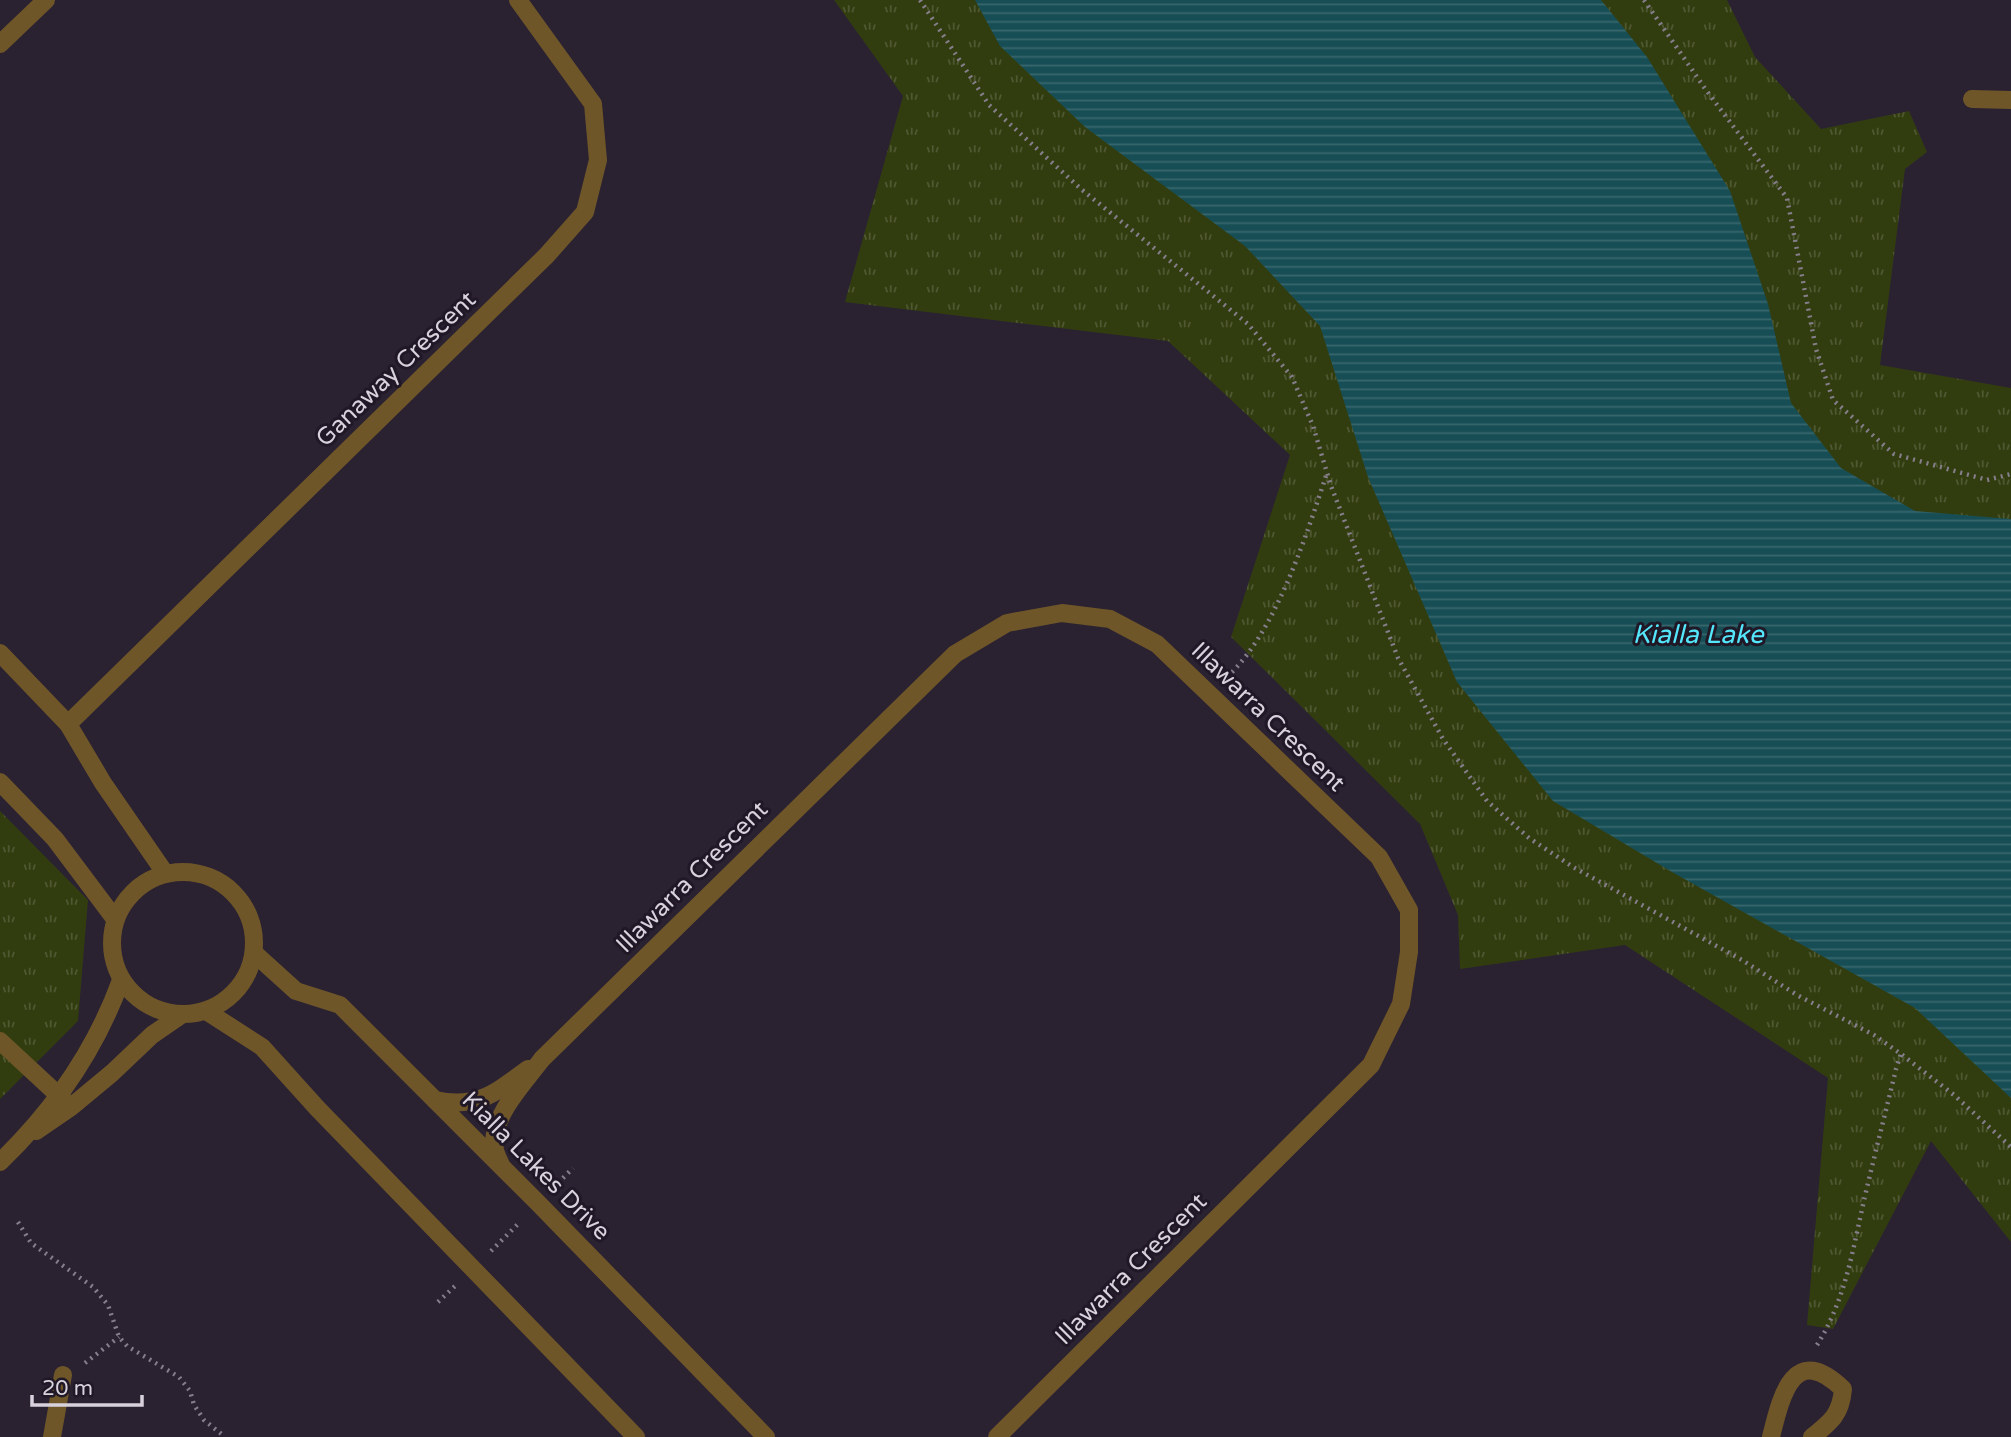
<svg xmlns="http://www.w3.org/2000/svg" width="2011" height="1437" viewBox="0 0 2011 1437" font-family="'Varela Round',sans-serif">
<defs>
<pattern id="park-tufts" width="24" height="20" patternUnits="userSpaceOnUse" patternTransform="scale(1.75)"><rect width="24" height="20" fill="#323d0f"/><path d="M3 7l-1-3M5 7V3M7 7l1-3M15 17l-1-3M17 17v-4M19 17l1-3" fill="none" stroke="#4f5832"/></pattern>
<pattern id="water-rules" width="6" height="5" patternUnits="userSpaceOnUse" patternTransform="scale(1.75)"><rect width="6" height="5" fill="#174e55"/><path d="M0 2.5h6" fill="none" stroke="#38676d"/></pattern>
</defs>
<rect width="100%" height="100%" fill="#2a2131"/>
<g fill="url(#park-tufts)">
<polygon points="834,0 1727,0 1755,57 1821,129 1909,111 1927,152 1905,169 1880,365 2011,388 2011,1242 1931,1141 1833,1329 1807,1325 1828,1078 1625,945 1460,969 1458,915 1420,824 1231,637 1290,455 1168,341 845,302 903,96"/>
<polygon points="0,811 88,900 78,1021 0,1099"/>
</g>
<polygon fill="url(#water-rules)" points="975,0 1601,0 1647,57 1730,191 1768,304 1791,403 1841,468 1915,511 2011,519 2011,1098 1915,1008 1672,872 1553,801 1457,682 1368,477 1320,326 1245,246 1085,127 1000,46"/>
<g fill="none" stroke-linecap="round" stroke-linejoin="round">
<g stroke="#857e8b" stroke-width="4.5" stroke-dasharray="2 5" stroke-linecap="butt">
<polyline points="920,0 989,105 1081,189 1248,324 1292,377 1313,426 1331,486 1398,658 1443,739 1487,801 1529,838 1573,867 1742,960 1797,995 1874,1035 1901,1054 1954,1095 2011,1147"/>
<polyline points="1644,0 1706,90 1787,198 1816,349 1833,400 1894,454 1987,480 2011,474"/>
<path d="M1227,677C1276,632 1306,536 1327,473"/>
<polyline points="558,1183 573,1168"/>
<polyline points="18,1222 31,1243 93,1287 108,1305 119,1337 127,1346 179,1377 190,1391 194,1405 204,1420 225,1437"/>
<polyline points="491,1251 520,1222"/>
<polyline points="438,1302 455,1286"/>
<path d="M1817,1345C1846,1299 1853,1248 1865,1196C1875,1153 1886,1111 1896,1069L1901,1054"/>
<polyline points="85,1363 119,1337"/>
</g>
<g stroke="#6e5629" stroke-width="18">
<polyline points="0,1041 69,1105"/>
<polyline points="52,1437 63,1375"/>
</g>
<g stroke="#6e5629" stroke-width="18">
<polyline points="0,44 46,0"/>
<polyline points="1972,99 2011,100"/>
<polyline points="68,724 547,255 585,212 598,160 593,104 518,0"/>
<path d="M435,1100C478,1109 495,1093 528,1069"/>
<path d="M501,1165C499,1160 496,1155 495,1150C488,1119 525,1082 542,1059L955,654L1007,623L1062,613L1110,619L1157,644L1379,857L1409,910V952L1401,1004L1371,1065L997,1437"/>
<path d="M1771,1437C1781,1397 1793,1341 1843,1389C1841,1414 1831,1422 1812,1437"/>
</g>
<g stroke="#6e5629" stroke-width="18">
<polyline points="0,653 68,724 103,783 165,873"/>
<polyline points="0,782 55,839 115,919"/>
<circle cx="183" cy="943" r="71"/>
<polyline points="254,953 296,991 340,1005 538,1203 766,1437"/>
<polyline points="206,1011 262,1047 317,1108 636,1437"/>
<polyline points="36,1131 71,1107 112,1073 152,1035 181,1015"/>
<path d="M0,1162C53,1111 96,1049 121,980"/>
</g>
</g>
<g text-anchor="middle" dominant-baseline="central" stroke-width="6" stroke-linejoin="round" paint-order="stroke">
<g font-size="24" fill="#d8d2dd" stroke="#201827">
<text transform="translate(396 369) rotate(-44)">Ganaway Crescent</text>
<text transform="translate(1268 717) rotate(44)">Illawarra Crescent</text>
<text transform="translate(692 877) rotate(-45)">Illawarra Crescent</text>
<text transform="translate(536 1166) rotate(45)">Kialla Lakes Drive</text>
<text transform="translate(1131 1269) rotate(-45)">Illawarra Crescent</text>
</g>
<g font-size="26" font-style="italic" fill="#54e6fa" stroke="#201827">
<text x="1698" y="634">Kialla Lake</text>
</g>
</g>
<path d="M32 1395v10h110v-10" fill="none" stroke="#d8d2dd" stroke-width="3.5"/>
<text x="42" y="1395" font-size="21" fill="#d8d2dd" stroke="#201827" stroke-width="5" paint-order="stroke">20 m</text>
</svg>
